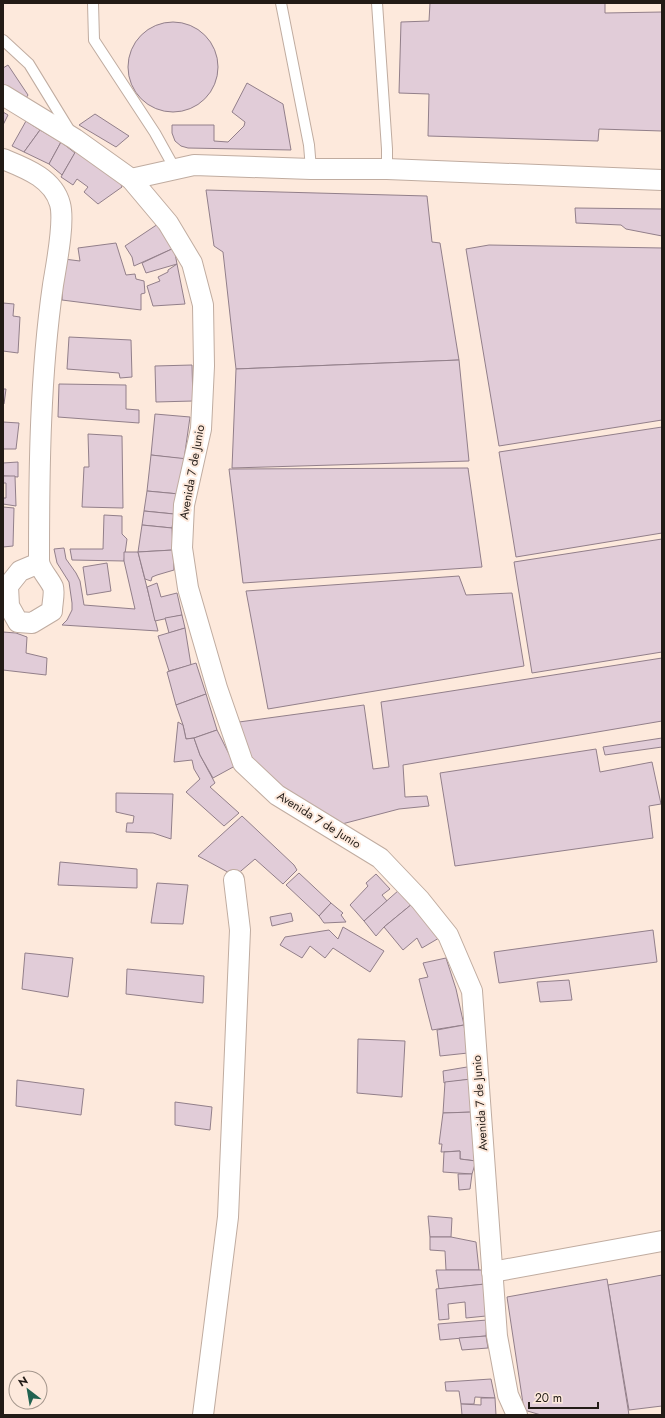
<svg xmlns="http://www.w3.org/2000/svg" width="665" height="1418" viewBox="0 0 665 1418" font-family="Jost,sans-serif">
<rect width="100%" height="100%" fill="#fde9dc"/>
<g fill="#e1ccd8" stroke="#927f8a">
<polygon points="430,3 605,3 605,13 662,12 662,131 599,129 598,141 428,136 429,94 399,93 401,22 429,21"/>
<circle cx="173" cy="67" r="45"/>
<polygon points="8,65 28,95 24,101 3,88 3,68"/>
<polygon points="247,83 283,104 291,150 188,148 181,146 175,141 172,133 172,125 214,125 214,141 228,142 244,126 245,122 232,112"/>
<polygon points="3,112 8,115 3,125"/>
<polygon points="95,114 129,136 116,147 79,125"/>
<polygon points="26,121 40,130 24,152 12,146"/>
<polygon points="40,130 61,142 49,164 24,152"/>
<polygon points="61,142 75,153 62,175 49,164"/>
<polygon points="77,149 116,173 122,187 98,204 84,192 88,187 77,179 73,185 61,177"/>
<polygon points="206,190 427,196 432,242 440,243 459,360 236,369 223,252 214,246"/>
<polygon points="575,208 662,209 662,236 626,229 621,225 576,223"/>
<polygon points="158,224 174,248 134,266 132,257 125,246"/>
<polygon points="116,243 126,275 135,274 136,279 144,281 145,293 141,294 141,310 62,300 64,259 80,261 78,248"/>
<polygon points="489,245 662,248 662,420 499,446 466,249"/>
<polygon points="174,248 177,264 146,273 142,263"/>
<polygon points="177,264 185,304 153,306 147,286 160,281 158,277 168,272 168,270"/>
<polygon points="3,303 14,304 13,316 20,317 18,353 3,351"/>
<polygon points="69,337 131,340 132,377 120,378 119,373 67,369"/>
<polygon points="459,360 469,461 232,468 236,369"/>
<polygon points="192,365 193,401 156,402 155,366"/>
<polygon points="59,384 126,385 126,409 139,410 139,423 58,417"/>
<polygon points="3,389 6,389 4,404 3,404"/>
<polygon points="155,414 190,417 184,459 151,455"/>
<polygon points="3,422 19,423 16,449 3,449"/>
<polygon points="662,427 662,533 516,557 499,452"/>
<polygon points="88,434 122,436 123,508 82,507 84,467 89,467"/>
<polygon points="151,455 188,459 179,494 147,491"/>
<polygon points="18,462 18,477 3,476 3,463"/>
<polygon points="468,468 482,567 243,583 229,469"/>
<polygon points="3,476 15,476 16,506 3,504 3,498 6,498 6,483 3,483"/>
<polygon points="147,491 179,494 174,514 144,511"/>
<polygon points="3,507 14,508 13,546 3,547"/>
<polygon points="144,511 174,514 172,528 142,525"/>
<polygon points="104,515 122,516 122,534 127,539 124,561 72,560 70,549 103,549"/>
<polygon points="142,525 172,528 173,550 138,552"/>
<polygon points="662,539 662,652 532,673 514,562"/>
<polygon points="64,548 66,559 76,573 80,581 84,605 135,609 124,561 124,552 138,552 158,631 62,625 67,620 72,610 72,603 69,582 57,563 54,549"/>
<polygon points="173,550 174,570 157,575 152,577 151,581 145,579 138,552"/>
<polygon points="107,563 111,591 87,595 83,567"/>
<polygon points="459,576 466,595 512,593 524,666 268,709 246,591"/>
<polygon points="157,583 161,597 177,593 182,615 155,621 147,587"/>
<polygon points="182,615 185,628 169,633 165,618"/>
<polygon points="185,628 191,665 169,671 158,636"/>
<polygon points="3,632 16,633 27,637 26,653 47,658 46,675 3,670"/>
<polygon points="662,658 662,721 403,765 405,797 427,796 429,806 399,809 342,824 278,786 259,769 244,745 239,722 364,705 373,769 389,767 381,702"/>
<polygon points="196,663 206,694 176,705 167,672"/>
<polygon points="206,694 217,730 194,738 186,739 183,725 176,705"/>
<polygon points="178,722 183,725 186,739 194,738 200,755 215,783 210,787 239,813 224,826 186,792 200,779 194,769 192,760 174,762"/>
<polygon points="217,730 235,766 213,778 200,755 194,738"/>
<polygon points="662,738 662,747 605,755 603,747"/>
<polygon points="596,749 600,772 652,762 661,804 649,806 653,838 455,866 440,773"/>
<polygon points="116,793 173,794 171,839 153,833 126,832 127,823 133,823 134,816 116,812"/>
<polygon points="242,816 294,865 297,870 283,884 255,859 235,876 198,856"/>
<polygon points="60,862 137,869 137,888 58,885"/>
<polygon points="299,873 331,903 319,916 286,885"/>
<polygon points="376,874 390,889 382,895 387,901 364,921 350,905 368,886 366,883"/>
<polygon points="157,883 188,885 183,924 151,923"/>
<polygon points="399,890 412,904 384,927 376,936 364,921"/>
<polygon points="331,903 343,913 341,915 346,922 324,923 319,916"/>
<polygon points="412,904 439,938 422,948 417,938 403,950 384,927"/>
<polygon points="291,913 293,921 272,926 270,917"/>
<polygon points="343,927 384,951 370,972 333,948 325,958 310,946 302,958 280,945 285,937 329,930 338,939"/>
<polygon points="653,930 657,962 499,983 494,952"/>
<polygon points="25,953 73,958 68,997 22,989"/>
<polygon points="446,958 456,989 464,1025 432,1030 419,979 428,977 423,963"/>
<polygon points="127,969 204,976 203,1003 126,994"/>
<polygon points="569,980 572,1000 540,1002 537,982"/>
<polygon points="464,1025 468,1053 440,1056 437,1030"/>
<polygon points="358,1039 405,1041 402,1097 357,1093"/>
<polygon points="473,1066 471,1079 444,1083 443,1071"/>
<polygon points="471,1079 473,1112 443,1113 445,1082"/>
<polygon points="17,1080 84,1089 81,1115 16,1106"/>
<polygon points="175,1102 212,1107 210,1130 175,1125"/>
<polygon points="473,1112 476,1161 460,1159 460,1151 441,1152 442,1144 439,1144 443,1113"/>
<polygon points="460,1151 460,1159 476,1161 472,1174 443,1172 444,1152"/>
<polygon points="458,1174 472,1174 470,1189 459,1190"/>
<polygon points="428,1216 452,1218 451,1237 430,1237"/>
<polygon points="430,1237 451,1237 476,1242 479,1270 446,1270 445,1251 430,1250"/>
<polygon points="436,1270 482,1270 485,1284 439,1289"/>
<polygon points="662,1275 662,1406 629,1410 608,1285"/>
<polygon points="607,1279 629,1415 541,1415 524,1410 507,1297"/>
<polygon points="485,1284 486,1316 466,1318 465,1302 448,1304 449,1319 439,1320 436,1289"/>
<polygon points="487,1320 486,1336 440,1340 438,1324"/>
<polygon points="486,1336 488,1348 462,1350 459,1338"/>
<polygon points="491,1379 495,1398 475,1397 474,1404 461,1404 459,1391 446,1391 445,1382"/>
<polygon points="481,1398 495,1398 496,1415 462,1415 461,1404 481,1405"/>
</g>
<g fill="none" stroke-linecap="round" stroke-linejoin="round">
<defs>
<g id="service">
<polyline points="93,3 94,40 155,133 175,169"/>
<polyline points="281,3 309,145 311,169"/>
<polyline points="377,3 387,149 387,169"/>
<polyline points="3,40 29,64 70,131"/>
</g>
<g id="minor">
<polyline points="3,95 75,139 131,179 168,223 192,263 203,305 204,366 201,429 184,505 182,548 188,588 217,688 243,763 277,795 380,858 420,900 448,935 472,991 497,1336 508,1395 517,1415"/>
<path d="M3,159C25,168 53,178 60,204C65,222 56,266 53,285C40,375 39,469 39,560C39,569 49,578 53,587C55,593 52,604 52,611L32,623L18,622L9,606L8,586L20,571L39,563"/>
<polyline points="131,179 194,165 311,169 387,169 662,180"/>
<polyline points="492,1272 662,1241"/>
<polyline points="203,1415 228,1217 240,930 234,880"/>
</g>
</defs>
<use href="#service" stroke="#c0aca0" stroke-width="12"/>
<use href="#minor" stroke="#c0aca0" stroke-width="22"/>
<use href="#service" stroke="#fff" stroke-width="10"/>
<use href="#minor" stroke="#fff" stroke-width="20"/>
</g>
<g text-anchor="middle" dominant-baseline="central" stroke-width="4" stroke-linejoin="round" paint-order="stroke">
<g font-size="12" fill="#221b16" stroke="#fde9dc">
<text transform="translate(192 472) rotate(-80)">Avenida 7 de Junio</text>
<text transform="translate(319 820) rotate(32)">Avenida 7 de Junio</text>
<text transform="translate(480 1103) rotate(-94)">Avenida 7 de Junio</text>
</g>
</g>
<rect width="665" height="1418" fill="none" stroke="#221b16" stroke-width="8"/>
<g transform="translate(28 1390) rotate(329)"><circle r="19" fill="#fde9dc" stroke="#a5978d"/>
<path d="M0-3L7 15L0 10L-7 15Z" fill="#226351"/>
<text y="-6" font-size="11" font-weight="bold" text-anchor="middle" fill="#221b16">N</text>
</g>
<path d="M529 1402v6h69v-6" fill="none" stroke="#221b16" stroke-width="2"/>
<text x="535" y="1402" font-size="12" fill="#221b16" stroke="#fde9dc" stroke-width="3" paint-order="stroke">20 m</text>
</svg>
